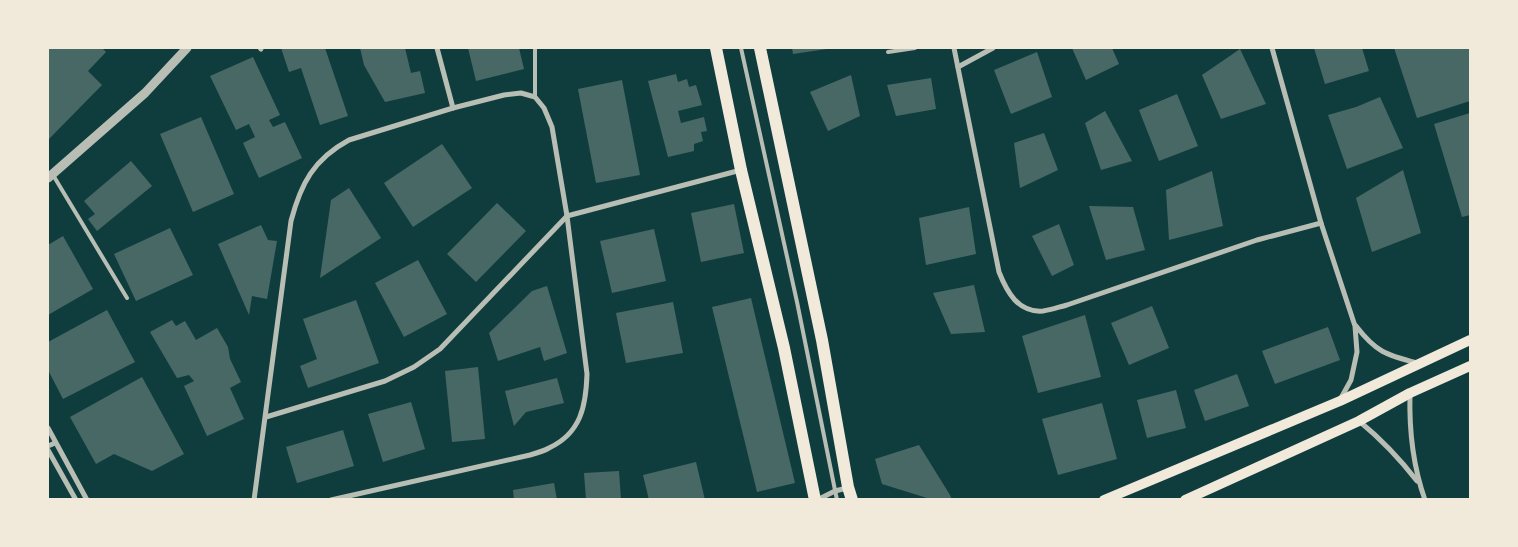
<svg xmlns="http://www.w3.org/2000/svg" width="1518" height="547" viewBox="0 0 1518 547" font-family="Jost,sans-serif">
<rect width="100%" height="100%" fill="#0f3d3e"/>
<g fill="#486865">
<polygon points="48,48 102,48 106,52 88,71 102,85 49,139 48,137"/>
<polygon points="281,48 325,48 348,116 320,125 301,68 289,72"/>
<polygon points="360,48 405,48 411,73 420,71 425,93 385,102 364,65"/>
<polygon points="468,48 519,48 524,69 476,81"/>
<polygon points="792,48 827,48 827,49 793,54"/>
<polygon points="1072,48 1112,48 1119,64 1086,80"/>
<polygon points="1314,48 1362,48 1369,71 1325,84"/>
<polygon points="1394,48 1470,48 1470,101 1417,118"/>
<polygon points="1240,49 1266,104 1221,119 1202,75"/>
<polygon points="1037,52 1052,97 1011,114 994,70"/>
<polygon points="253,57 280,115 269,120 273,127 285,122 302,158 259,178 243,143 255,137 249,124 236,130 210,76"/>
<polygon points="676,74 678,82 687,79 689,87 696,85 702,105 678,111 681,123 704,117 707,131 701,132 703,141 694,144 694,151 668,157 648,81"/>
<polygon points="851,75 860,116 828,131 810,92"/>
<polygon points="931,78 936,109 896,116 887,85"/>
<polygon points="622,80 640,175 596,183 578,89"/>
<polygon points="1177,94 1198,146 1159,161 1139,110"/>
<polygon points="1380,97 1403,148 1347,169 1328,115 1356,107"/>
<polygon points="1105,111 1132,161 1101,170 1085,123"/>
<polygon points="1470,113 1470,215 1462,217 1434,124"/>
<polygon points="201,117 234,194 193,212 160,134"/>
<polygon points="1044,133 1058,170 1020,188 1014,143"/>
<polygon points="442,144 472,188 413,227 384,183"/>
<polygon points="131,161 152,186 97,231 88,219 95,214 84,201"/>
<polygon points="1403,170 1421,233 1372,252 1356,198"/>
<polygon points="1212,171 1223,226 1169,240 1166,190"/>
<polygon points="349,188 381,238 320,278 331,200"/>
<polygon points="497,203 526,231 476,282 447,254"/>
<polygon points="734,204 744,253 701,262 691,213"/>
<polygon points="1089,206 1133,207 1145,250 1106,260"/>
<polygon points="969,207 976,254 926,265 919,218"/>
<polygon points="1059,224 1074,265 1052,276 1032,236"/>
<polygon points="261,225 268,240 277,241 267,299 252,296 249,315 218,244"/>
<polygon points="170,228 193,275 136,301 114,254"/>
<polygon points="654,229 666,281 612,293 600,241"/>
<polygon points="63,236 93,289 48,315 48,245"/>
<polygon points="418,260 447,314 404,337 375,283"/>
<polygon points="974,285 985,332 951,334 933,293"/>
<polygon points="547,286 567,353 544,361 540,347 498,361 489,333 532,291"/>
<polygon points="751,298 795,483 757,492 712,307"/>
<polygon points="356,300 379,363 308,388 300,366 317,359 303,319"/>
<polygon points="673,302 683,353 626,363 616,313"/>
<polygon points="1152,306 1169,348 1129,365 1111,323"/>
<polygon points="107,310 135,362 63,399 48,370 48,342"/>
<polygon points="1085,315 1101,377 1038,393 1022,336"/>
<polygon points="172,320 176,326 185,321 196,340 217,328 228,347 230,359 241,382 230,388 244,419 207,436 184,386 194,381 189,375 177,378 150,332"/>
<polygon points="1328,327 1340,360 1275,384 1262,351"/>
<polygon points="478,367 485,439 452,442 445,371"/>
<polygon points="1237,374 1249,406 1205,421 1194,390"/>
<polygon points="142,377 184,454 152,471 114,454 96,464 70,417"/>
<polygon points="557,378 564,403 526,412 514,426 505,391"/>
<polygon points="1176,390 1186,428 1147,438 1137,400"/>
<polygon points="411,402 425,449 383,462 368,414"/>
<polygon points="1102,403 1117,459 1058,475 1042,419"/>
<polygon points="343,430 354,466 297,483 286,447"/>
<polygon points="919,445 950,495 952,500 928,500 927,498 882,484 875,459"/>
<polygon points="696,462 705,500 649,500 643,475"/>
<polygon points="619,471 621,500 586,500 584,473"/>
<polygon points="554,483 557,500 514,500 513,490"/>
</g>
<g fill="none" stroke-linecap="round" stroke-linejoin="round">
<g stroke="#b8beb3" stroke-width="4">
<polyline points="741,48 797,302 837,500"/>
<polyline points="888,52 915,48"/>
<polyline points="535,97 535,48"/>
<polyline points="53,175 127,298"/>
</g>
<g stroke="#b8beb3" stroke-width="5">
<polyline points="260,48 261,49"/>
<polyline points="437,48 453,108"/>
<path d="M954,48L999,272C1007,292 1018,313 1043,311C1051,310 1059,307 1067,305L1257,240L1321,223"/>
<polyline points="1272,48 1321,223 1355,326 1357,352 1351,380 1341,398"/>
<polyline points="958,67 993,48"/>
<path d="M1356,326C1376,352 1386,355 1417,363"/>
<path d="M1410,394C1409,430 1413,466 1425,500"/>
<polyline points="266,417 385,381 414,367 440,349 567,216 741,170"/>
<path d="M1359,421C1381,439 1400,459 1417,481"/>
<polyline points="48,428 87,500"/>
<polyline points="48,446 55,443"/>
<polyline points="48,450 76,500"/>
<path d="M254,500L291,221C301,183 314,159 349,140L453,108L504,95L521,93L535,97L544,108L552,127L567,216L587,374C586,406 581,433 549,448C544,451 537,453 530,455L331,500"/>
<polyline points="817,500 835,491 847,488"/>
</g>
<polyline stroke="#b8beb3" stroke-width="9" points="48,178 145,93 187,48"/>
<g stroke="#f1e9da" stroke-width="10">
<polyline points="1104,500 1340,401 1470,340"/>
<polyline points="1185,500 1359,421 1410,393 1470,366"/>
</g>
<g stroke="#f1e9da" stroke-width="12">
<polyline points="716,48 741,170 784,348 815,500"/>
<polyline points="760,48 822,340 848,487 852,500"/>
</g>
</g>
<rect width="1518" height="547" fill="none" stroke="#f1e9da" stroke-width="98"/>
</svg>
